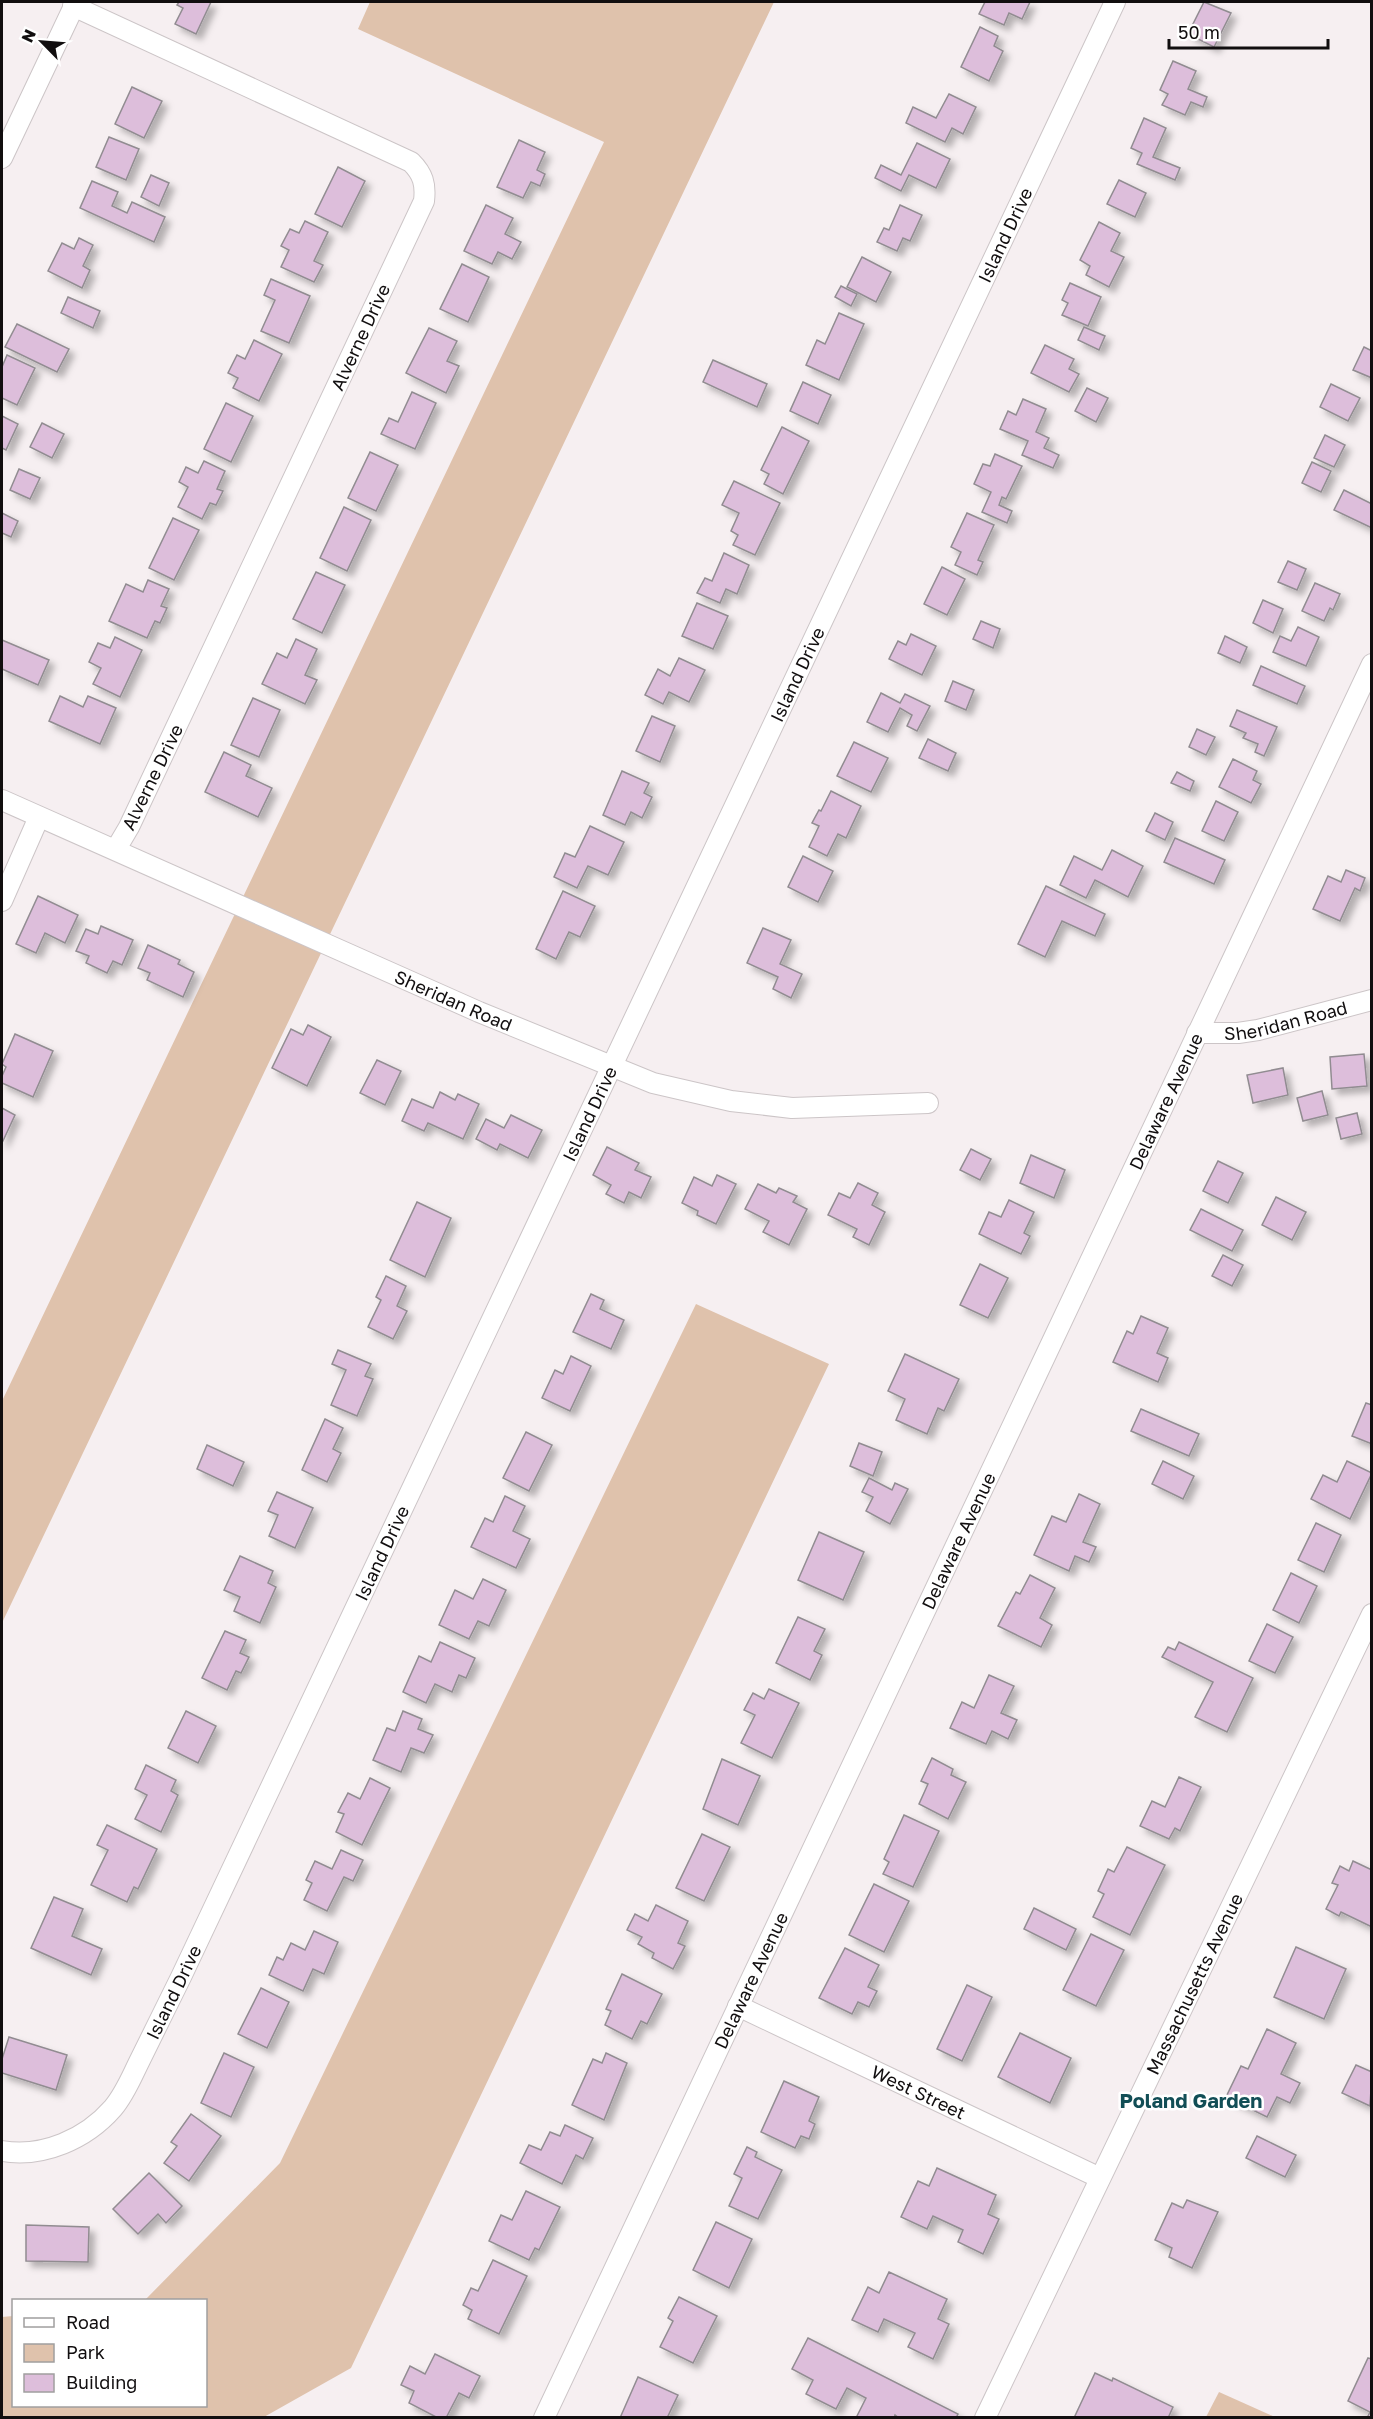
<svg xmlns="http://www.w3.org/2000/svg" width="1373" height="2419" viewBox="0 0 1373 2419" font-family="'Golos Text',sans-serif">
<defs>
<filter id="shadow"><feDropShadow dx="5.5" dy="5.5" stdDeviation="3" flood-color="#0004"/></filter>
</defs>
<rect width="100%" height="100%" fill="#f6eff1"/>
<g fill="#dfc2ac">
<polygon points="370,2 774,2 2,1623 2,1401 604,142 358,29"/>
<polygon points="696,1304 829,1364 351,2368 264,2417 2,2417 2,2317 13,2316 14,2406 206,2406 206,2300 145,2300 280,2163"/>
<polygon points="1219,2392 1275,2417 1206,2417"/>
</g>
<g fill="#ddbedb" stroke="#918c91" stroke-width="1.5" filter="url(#shadow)">
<polygon points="179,2 211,2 196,34 175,24 183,8 177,5"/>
<polygon points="985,2 1030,2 1022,19 1009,13 1004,25 979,14"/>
<polygon points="1204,2 1231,13 1214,47 1188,34"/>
<polygon points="980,27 998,36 994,46 1003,51 989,81 961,67"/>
<polygon points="1173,61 1196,71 1188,89 1207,97 1203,107 1191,102 1185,115 1162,105 1168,94 1160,90"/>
<polygon points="132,87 162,101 144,138 115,124"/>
<polygon points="949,94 976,107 963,134 952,128 945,142 906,123 913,107 936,118"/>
<polygon points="1144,118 1166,128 1153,157 1180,168 1175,180 1137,164 1142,153 1131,148"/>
<polygon points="109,137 139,149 126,180 96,167"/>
<polygon points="519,140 545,152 537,170 545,174 540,186 531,182 523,198 497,187"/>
<polygon points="917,143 950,159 936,188 909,175 901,191 875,178 881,165 901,175"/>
<polygon points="338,167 365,181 342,227 315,214"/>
<polygon points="151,175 169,183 159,206 141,197"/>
<polygon points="1119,180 1146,193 1135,217 1107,204"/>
<polygon points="92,181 118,192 112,206 127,213 132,202 165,217 154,242 80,208"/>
<polygon points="486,205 513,218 505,234 521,242 512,259 498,252 492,264 464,251"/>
<polygon points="900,205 922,215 910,241 903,238 897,251 877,242 884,228 889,230"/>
<polygon points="305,221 328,232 314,261 323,265 314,282 281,267 289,250 281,246 290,229 299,233"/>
<polygon points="1099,222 1120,233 1111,251 1124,257 1109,287 1086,275 1090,266 1080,260"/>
<polygon points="79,238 93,245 83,266 90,270 82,288 48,271 62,243 74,249"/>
<polygon points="862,257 891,272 876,302 847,287"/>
<polygon points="462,264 489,277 468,322 440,309"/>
<polygon points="271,279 310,296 289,343 261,331 275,300 264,295"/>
<polygon points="1070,283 1101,297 1088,326 1062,315 1068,303 1062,300"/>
<polygon points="841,286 857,294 851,306 835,297"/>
<polygon points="68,297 100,311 93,328 61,313"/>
<polygon points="839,313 864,324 839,380 806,365 817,340 825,344"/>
<polygon points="17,324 69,349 57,372 5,347"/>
<polygon points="1084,327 1105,336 1099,350 1078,340"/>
<polygon points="429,328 457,341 447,361 459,366 446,393 406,373"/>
<polygon points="254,340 282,354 259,401 233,388 238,378 228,373 237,355 245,359"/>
<polygon points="1045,345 1074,359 1069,369 1079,374 1069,392 1031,373"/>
<polygon points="1364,347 1372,351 1372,378 1353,370"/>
<polygon points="7,355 35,368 17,405 2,398 2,367"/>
<polygon points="713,360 767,384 757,407 703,382"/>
<polygon points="803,382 831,395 818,424 790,411"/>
<polygon points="1331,384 1360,398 1348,421 1320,407"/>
<polygon points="1087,388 1108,398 1096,422 1075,411"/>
<polygon points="412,392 436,403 415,449 381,434 389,418 398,422"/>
<polygon points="1023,399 1046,409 1036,432 1049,438 1044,448 1059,455 1053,468 1022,455 1028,441 1000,429 1008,411 1016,415"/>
<polygon points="226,403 253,416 231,462 204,449"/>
<polygon points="2,416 18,424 6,450 2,448"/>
<polygon points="42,423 64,434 52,458 30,447"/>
<polygon points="782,427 809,441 783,494 764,484 769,474 761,470"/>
<polygon points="1325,435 1345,445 1334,467 1314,458"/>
<polygon points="370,452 398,465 376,511 348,498"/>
<polygon points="995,454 1022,466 1006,499 1002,497 999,505 1012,511 1007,523 982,512 991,492 974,484 983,464 990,466"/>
<polygon points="204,461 225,471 217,489 223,491 216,505 210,503 202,519 178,507 188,487 179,482 186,467 198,473"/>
<polygon points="1312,462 1331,471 1321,492 1302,483"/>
<polygon points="19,469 40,478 30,499 10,490"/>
<polygon points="734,481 780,503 755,555 733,545 738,535 731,531 739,513 722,505"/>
<polygon points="1344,490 1372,504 1372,528 1334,510"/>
<polygon points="344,507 371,520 347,571 320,558"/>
<polygon points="2,513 18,521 11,537 2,533"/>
<polygon points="967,513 994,525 978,560 983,562 977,575 955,565 961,552 951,547"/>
<polygon points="173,518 199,530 174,580 149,568"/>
<polygon points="724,553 749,565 737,594 726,589 720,603 697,593 705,578 712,581"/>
<polygon points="1288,561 1306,569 1297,590 1278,582"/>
<polygon points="942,567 965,579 947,615 924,604"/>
<polygon points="316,572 345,585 322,633 293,619"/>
<polygon points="148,580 169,589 161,606 167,608 160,623 155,621 147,638 109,621 126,584 143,592"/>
<polygon points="1315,583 1340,594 1333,610 1330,608 1324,621 1302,611"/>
<polygon points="1263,600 1283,609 1273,633 1253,623"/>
<polygon points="697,603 728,616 713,649 682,636"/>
<polygon points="981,621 1000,629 993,648 973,639"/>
<polygon points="1298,627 1319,637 1306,666 1273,652 1280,636 1291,641"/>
<polygon points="911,634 936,646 922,675 889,659 898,641 906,645"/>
<polygon points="1225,636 1247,647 1240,663 1218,653"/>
<polygon points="115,637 142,650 120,697 93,684 101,668 89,662 98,643 110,648"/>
<polygon points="296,639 317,649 305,675 317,680 305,704 262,684 277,653 287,658"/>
<polygon points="2,640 49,660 38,685 2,669"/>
<polygon points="679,658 705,670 689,702 669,692 663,704 645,695 658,669 670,676"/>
<polygon points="1261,666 1305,686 1297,704 1253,685"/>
<polygon points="953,681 974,690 966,710 945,701"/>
<polygon points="881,693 900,703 905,694 930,706 917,731 907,726 912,715 900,708 888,732 867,722"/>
<polygon points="60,696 83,707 88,696 116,708 100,744 49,721"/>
<polygon points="253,698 280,710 259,757 231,745"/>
<polygon points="1237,710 1277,727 1264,756 1255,752 1258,744 1243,738 1246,733 1230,726"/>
<polygon points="652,716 675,726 660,762 636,751"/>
<polygon points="1197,729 1215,737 1206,755 1189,747"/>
<polygon points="928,739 956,753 948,771 919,758"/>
<polygon points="854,742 888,758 871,792 837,776"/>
<polygon points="224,752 251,765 246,776 272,788 258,817 205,792"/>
<polygon points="1233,759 1257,771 1253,780 1261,784 1251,803 1219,787"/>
<polygon points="622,771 649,783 644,793 652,797 642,818 631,812 625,825 603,815"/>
<polygon points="1177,772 1194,781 1190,791 1171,783"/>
<polygon points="831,791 861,806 846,838 838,834 827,856 809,847 819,826 812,823 819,810 821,811"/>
<polygon points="1216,801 1238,812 1224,841 1202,831"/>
<polygon points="1155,813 1173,822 1165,840 1146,831"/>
<polygon points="590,826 624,842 608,875 588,866 577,888 554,877 565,853 575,857"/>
<polygon points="1175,838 1225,860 1214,884 1164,862"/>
<polygon points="1112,850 1143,866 1128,897 1095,880 1086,898 1060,885 1074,856 1102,870"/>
<polygon points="803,856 833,871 818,902 788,887"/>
<polygon points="1346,870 1365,878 1360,891 1355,888 1340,921 1313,909 1328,876 1341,882"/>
<polygon points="1046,886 1105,914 1095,936 1062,921 1045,957 1018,944"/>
<polygon points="563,891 595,906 580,937 569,932 556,959 536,949"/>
<polygon points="38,896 78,915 65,943 45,933 36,953 16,944"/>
<polygon points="101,926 133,940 122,965 113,961 107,973 86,963 89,956 76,951 86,929 98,934"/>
<polygon points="763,928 791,940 780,964 802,974 791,998 773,989 778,977 747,963"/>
<polygon points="148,945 180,960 178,964 194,972 183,997 147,980 150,973 138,968"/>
<polygon points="308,1025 331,1037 307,1086 272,1068 291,1029 303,1035"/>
<polygon points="15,1034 53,1051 33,1097 2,1083 2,1076 6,1067 2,1064"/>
<polygon points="1364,1054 1367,1086 1332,1089 1330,1057"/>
<polygon points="377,1060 401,1071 385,1105 360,1093"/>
<polygon points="1283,1068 1288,1095 1253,1103 1247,1075"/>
<polygon points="1322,1091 1328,1115 1303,1121 1297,1098"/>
<polygon points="440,1092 455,1100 458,1094 479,1104 463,1139 428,1123 424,1131 402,1121 412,1099 433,1108"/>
<polygon points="2,1108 15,1115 2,1143"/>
<polygon points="1357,1113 1362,1134 1341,1139 1336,1118"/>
<polygon points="511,1115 542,1130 528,1158 500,1144 497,1150 476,1139 486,1119 504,1128"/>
<polygon points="607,1147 639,1163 635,1170 651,1177 641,1198 629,1192 624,1203 606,1194 611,1185 593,1175"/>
<polygon points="971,1149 991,1159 980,1180 960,1170"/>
<polygon points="1031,1155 1065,1170 1054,1198 1020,1183"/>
<polygon points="1218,1161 1243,1173 1228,1203 1203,1191"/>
<polygon points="717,1175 736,1184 716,1224 697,1215 698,1211 682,1203 694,1177 712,1186"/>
<polygon points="858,1183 878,1193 872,1205 885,1212 869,1245 853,1237 857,1229 828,1215 839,1193 850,1198"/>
<polygon points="758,1184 776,1193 779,1188 797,1196 793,1202 807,1209 789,1245 763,1232 769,1221 745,1209"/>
<polygon points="1276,1197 1306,1212 1292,1240 1262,1225"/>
<polygon points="1009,1200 1034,1212 1024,1233 1030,1236 1021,1254 979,1234 989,1212 1001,1217"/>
<polygon points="417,1202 451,1218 425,1277 390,1260"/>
<polygon points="1201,1209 1243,1230 1232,1251 1190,1230"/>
<polygon points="1223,1255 1243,1265 1232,1286 1212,1276"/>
<polygon points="980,1264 1008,1278 988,1318 960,1305"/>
<polygon points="386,1276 406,1286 397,1306 407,1311 393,1339 368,1327 381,1300 376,1297"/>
<polygon points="591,1294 604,1300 600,1309 624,1320 611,1349 573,1332"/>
<polygon points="1141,1316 1168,1328 1157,1353 1168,1358 1158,1382 1113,1362 1127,1331 1133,1334"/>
<polygon points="338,1350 371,1364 365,1376 373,1379 357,1416 331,1405 346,1370 332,1364"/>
<polygon points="905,1354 959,1379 944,1411 938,1408 927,1434 896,1420 905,1399 888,1391"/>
<polygon points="571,1356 591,1366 570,1411 542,1398 555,1370 563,1374"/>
<polygon points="1366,1403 1372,1405 1372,1444 1352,1436"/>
<polygon points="1141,1409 1199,1434 1189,1456 1131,1431"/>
<polygon points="325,1419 343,1428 333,1449 341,1453 327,1482 302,1470"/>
<polygon points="526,1432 552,1445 529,1491 503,1478"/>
<polygon points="859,1443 882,1452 873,1476 850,1466"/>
<polygon points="207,1445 244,1462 233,1486 197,1469"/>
<polygon points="1163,1461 1194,1476 1183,1499 1152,1484"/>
<polygon points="1347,1461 1372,1473 1350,1519 1311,1499 1323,1475 1337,1482"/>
<polygon points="869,1478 892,1490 895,1483 908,1489 890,1524 866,1511 873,1497 862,1492"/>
<polygon points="277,1492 313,1508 295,1548 269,1536 278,1515 268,1511"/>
<polygon points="1079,1494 1100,1504 1083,1542 1096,1547 1089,1562 1075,1556 1069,1571 1034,1555 1052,1516 1066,1522"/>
<polygon points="505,1496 525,1506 513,1531 530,1539 516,1568 471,1547 485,1518 493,1522"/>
<polygon points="1316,1523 1341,1535 1324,1572 1298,1560"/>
<polygon points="819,1532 864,1552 843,1600 798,1580"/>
<polygon points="240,1556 273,1571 268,1583 276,1587 260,1623 234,1611 240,1597 224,1590"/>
<polygon points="1291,1573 1317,1586 1299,1623 1273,1610"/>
<polygon points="1030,1575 1055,1588 1040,1618 1052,1625 1041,1647 998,1626 1016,1592 1020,1594"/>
<polygon points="483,1579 506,1590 489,1626 478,1621 469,1639 439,1625 455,1590 473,1599"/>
<polygon points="798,1617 825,1629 814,1651 822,1655 810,1680 776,1663"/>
<polygon points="1267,1624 1293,1637 1275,1673 1249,1661"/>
<polygon points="225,1631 246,1640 240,1653 249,1657 241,1673 236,1671 227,1690 202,1678"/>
<polygon points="440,1642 475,1658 466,1678 459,1675 452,1692 435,1684 426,1703 403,1692 419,1656 431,1662"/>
<polygon points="1179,1642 1253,1678 1227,1732 1195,1717 1213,1682 1162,1657 1168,1647 1175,1650"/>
<polygon points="989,1675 1014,1686 1001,1713 1017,1720 1008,1739 992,1731 986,1744 950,1728 962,1702 974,1708"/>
<polygon points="769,1689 799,1703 772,1758 741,1743 755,1715 744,1710 753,1693 764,1699"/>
<polygon points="186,1711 216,1726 198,1763 168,1748"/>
<polygon points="403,1711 422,1719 418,1729 433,1735 424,1753 411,1748 401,1772 373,1760 387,1728 395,1731"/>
<polygon points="932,1758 953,1769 951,1775 966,1782 948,1819 919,1804 928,1784 921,1781"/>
<polygon points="722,1759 760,1776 738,1825 703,1809"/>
<polygon points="146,1765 176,1780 171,1791 178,1795 161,1832 135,1819 147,1795 135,1789"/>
<polygon points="1179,1777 1201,1787 1180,1831 1175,1828 1169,1839 1140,1826 1152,1801 1165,1807"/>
<polygon points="370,1778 390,1788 362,1845 336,1832 344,1814 338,1812 348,1793 360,1799"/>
<polygon points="904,1815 939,1831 913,1887 883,1874 889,1862 884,1859"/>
<polygon points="107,1825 157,1849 138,1889 134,1887 127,1902 91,1885 108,1850 97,1845"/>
<polygon points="702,1834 730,1847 704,1901 676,1888"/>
<polygon points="1127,1847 1165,1865 1130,1935 1093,1917 1104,1894 1098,1891 1108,1869 1114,1872"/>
<polygon points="341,1850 363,1860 353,1881 344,1877 327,1911 304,1900 312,1883 306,1880 315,1861 332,1869"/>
<polygon points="1353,1861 1372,1870 1372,1927 1341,1912 1339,1916 1326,1909 1338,1885 1332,1883 1340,1866 1349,1871"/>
<polygon points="874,1884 909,1901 884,1952 849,1935"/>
<polygon points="54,1897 83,1909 72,1936 102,1949 91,1975 31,1948"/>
<polygon points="656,1905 688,1921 678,1943 685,1946 673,1969 652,1958 654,1953 638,1944 642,1937 627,1930 635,1914 648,1921"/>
<polygon points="1034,1908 1076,1929 1066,1950 1024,1929"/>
<polygon points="314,1931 338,1942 324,1974 313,1969 303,1991 269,1975 277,1957 283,1960 291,1943 305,1950"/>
<polygon points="1091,1934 1124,1950 1096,2006 1063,1990"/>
<polygon points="1296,1947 1346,1969 1324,2019 1274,1997"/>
<polygon points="845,1948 879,1965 868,1987 877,1991 869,2007 858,2002 852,2014 819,1998"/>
<polygon points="622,1974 662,1994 647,2024 641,2021 632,2039 605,2025 611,2011 606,2009"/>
<polygon points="967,1985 992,1997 962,2061 937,2049"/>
<polygon points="261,1988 289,2002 267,2048 238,2034"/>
<polygon points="1267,2029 1296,2043 1281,2074 1300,2083 1290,2103 1277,2097 1267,2117 1226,2097 1241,2066 1248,2069"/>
<polygon points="1020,2033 1071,2058 1050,2103 998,2077"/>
<polygon points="9,2037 67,2055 56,2090 2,2073 2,2059"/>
<polygon points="224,2053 254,2067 231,2117 201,2103"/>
<polygon points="606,2053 627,2063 604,2120 572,2105 593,2059 602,2063"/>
<polygon points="1356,2065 1372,2072 1370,2106 1342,2093"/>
<polygon points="784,2081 819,2097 809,2121 815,2124 809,2139 801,2136 795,2148 761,2132"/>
<polygon points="191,2114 221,2136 189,2181 164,2163 177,2146 171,2142"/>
<polygon points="565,2125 593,2138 583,2159 576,2155 562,2184 520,2163 529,2145 541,2150 550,2132 560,2136"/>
<polygon points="1257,2136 1296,2155 1285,2177 1246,2158"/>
<polygon points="747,2147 757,2152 755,2157 782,2170 758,2219 729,2206 742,2178 734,2174"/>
<polygon points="937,2168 996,2195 988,2214 999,2219 983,2254 958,2242 963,2230 933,2216 927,2229 901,2217 918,2181 929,2186"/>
<polygon points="149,2173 182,2206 166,2223 158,2214 138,2234 113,2209"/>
<polygon points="526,2191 560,2207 539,2250 535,2248 529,2260 489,2241 501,2215 512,2220"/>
<polygon points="1187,2200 1218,2212 1192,2268 1169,2257 1172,2248 1155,2240 1172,2203 1183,2208"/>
<polygon points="716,2222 752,2239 729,2288 693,2270"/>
<polygon points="26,2225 89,2227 88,2262 26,2261"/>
<polygon points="493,2260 527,2276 499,2334 468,2319 472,2310 463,2305 471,2288 478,2291"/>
<polygon points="889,2272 947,2299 938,2319 949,2324 933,2359 908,2347 915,2333 884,2319 878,2332 852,2320 868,2287 879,2293"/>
<polygon points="679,2297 717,2316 693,2363 660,2347 673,2321 668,2318"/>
<polygon points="808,2338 958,2414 956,2418 899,2418 895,2415 894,2418 856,2418 866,2398 847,2388 836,2409 806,2394 813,2380 792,2369"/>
<polygon points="435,2354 480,2376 469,2398 459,2393 446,2418 438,2418 409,2403 414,2391 401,2385 410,2366 425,2374"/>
<polygon points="1368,2358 1372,2359 1372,2418 1367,2418 1370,2412 1348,2401"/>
<polygon points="1095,2373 1112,2381 1113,2378 1173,2407 1168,2418 1074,2418"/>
<polygon points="638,2377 678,2395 667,2418 620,2418"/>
</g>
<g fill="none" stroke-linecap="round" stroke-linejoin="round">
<defs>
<g id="minor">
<path d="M73,6L411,162C423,174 426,184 424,201L129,827L116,849"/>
<polyline points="2,158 76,2"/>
<path id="s1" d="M2,800L479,1012L653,1083L731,1101L792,1108L928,1103"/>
<polyline points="2,901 39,817"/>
<path id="s2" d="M1197,1033H1238L1258,1030L1372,1000"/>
<path id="s3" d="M738,2006L1100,2178"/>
<path id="s4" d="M2,2151C43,2158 86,2139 113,2108C125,2094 132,2076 140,2060C154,2032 167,2005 181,1977L1115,2"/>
<path id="s5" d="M544,2418L1372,664"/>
<path id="s6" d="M985,2418L1372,1614"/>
</g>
</defs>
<use href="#minor" stroke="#ccc5c7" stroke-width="22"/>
<use href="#minor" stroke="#fff" stroke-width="20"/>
</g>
<g text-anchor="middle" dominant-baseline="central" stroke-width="5" stroke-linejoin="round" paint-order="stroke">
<g font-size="18" fill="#110e0f" stroke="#fff">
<text stroke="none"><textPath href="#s4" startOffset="2199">Island Drive</textPath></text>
<text transform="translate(360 337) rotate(-65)">Alverne Drive</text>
<text stroke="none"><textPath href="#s4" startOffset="1713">Island Drive</textPath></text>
<text transform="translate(152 777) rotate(-64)">Alverne Drive</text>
<text stroke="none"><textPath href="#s1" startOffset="494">Sheridan Road</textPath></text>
<text stroke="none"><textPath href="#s2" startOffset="90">Sheridan Road</textPath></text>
<text stroke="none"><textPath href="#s5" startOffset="1456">Delaware Avenue</textPath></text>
<text stroke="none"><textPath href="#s4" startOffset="1227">Island Drive</textPath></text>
<text stroke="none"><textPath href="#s5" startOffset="970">Delaware Avenue</textPath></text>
<text stroke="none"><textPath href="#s4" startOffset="741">Island Drive</textPath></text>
<text stroke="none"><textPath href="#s5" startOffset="484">Delaware Avenue</textPath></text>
<text stroke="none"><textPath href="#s6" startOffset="482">Massachusetts Avenue</textPath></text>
<text stroke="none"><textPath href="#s4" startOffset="255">Island Drive</textPath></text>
<text stroke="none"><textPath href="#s3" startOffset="200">West Street</textPath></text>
</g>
<g font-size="20" font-weight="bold" fill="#124e56" stroke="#fff">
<text x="1191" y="2100">Poland Garden</text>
</g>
</g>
<rect width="1373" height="2419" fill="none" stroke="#110e0f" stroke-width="6"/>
<rect x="12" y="2299" width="195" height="108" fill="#ffffff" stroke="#a09f9f" stroke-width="1.5"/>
<rect x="24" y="2318" width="30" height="9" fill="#ffffff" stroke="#a09f9f" stroke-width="1.5"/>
<text x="66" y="2329" font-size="18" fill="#110e0f">Road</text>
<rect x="24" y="2344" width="30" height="18" fill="#dfc2ac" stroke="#a09f9f" stroke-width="1.5"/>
<text x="66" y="2359" font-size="18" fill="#110e0f">Park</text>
<rect x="24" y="2374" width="30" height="18" fill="#ddbedb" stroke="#a09f9f" stroke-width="1.5"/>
<text x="66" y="2389" font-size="18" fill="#110e0f">Building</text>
<g transform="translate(42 42) rotate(295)" stroke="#ffffff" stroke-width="4.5" paint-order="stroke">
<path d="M0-4.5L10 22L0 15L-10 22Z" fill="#110e0f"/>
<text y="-9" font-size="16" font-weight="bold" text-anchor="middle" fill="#110e0f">N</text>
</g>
<path d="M1169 39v9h159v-9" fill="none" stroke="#110e0f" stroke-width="3"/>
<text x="1178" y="39" font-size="18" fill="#110e0f" stroke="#ffffff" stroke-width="4.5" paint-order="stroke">50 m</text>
</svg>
